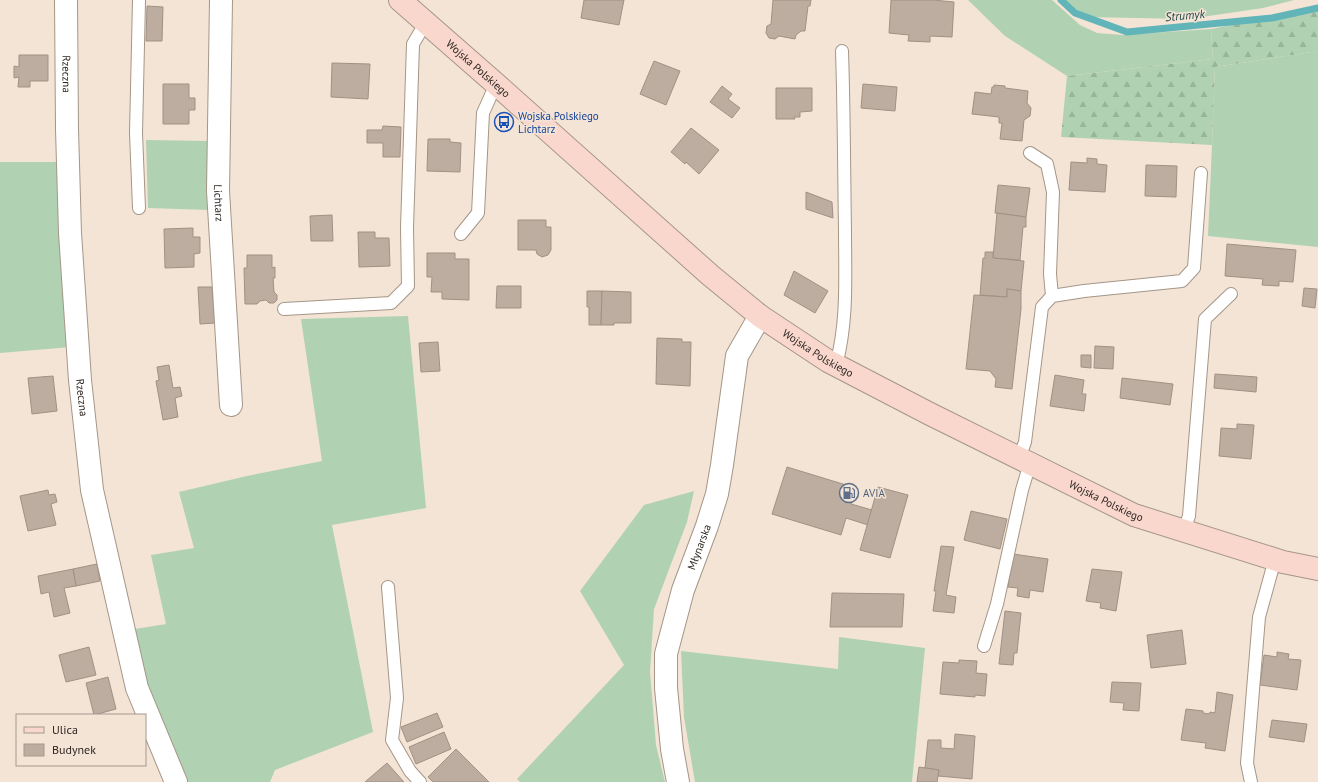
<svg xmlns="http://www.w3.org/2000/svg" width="1318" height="782" viewBox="0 0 1318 782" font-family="'PT Sans',sans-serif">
<defs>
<pattern id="forest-firs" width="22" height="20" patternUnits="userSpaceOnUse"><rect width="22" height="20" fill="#b0d2b2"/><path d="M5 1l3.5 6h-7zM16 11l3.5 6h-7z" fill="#98b499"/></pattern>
</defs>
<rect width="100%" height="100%" fill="#f4e4d6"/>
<g fill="#b0d2b2">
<polygon points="968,0 1052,0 1080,25 1097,33 1122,35 1211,29 1213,59 1067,76 1005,36"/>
<polygon points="1064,0 1294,0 1263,8 1188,19 1085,17"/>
<polygon points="1318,51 1318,247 1208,236 1212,145 1215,67"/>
<polygon points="146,140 208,141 209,210 148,208"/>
<polygon points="0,162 57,162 71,347 0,353"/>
<polygon points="408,316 426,508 332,525 373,732 275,770 270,782 182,782 144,689 129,630 166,624 151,555 194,548 179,492 247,476 322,461 301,319"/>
<polygon points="694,491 687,522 654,609 650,672 656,745 665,782 520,782 517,779 624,665 580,591 644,505"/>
<polygon points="839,637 925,648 912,782 695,782 684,717 681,651 838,669"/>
</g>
<polygon fill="url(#forest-firs)" points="1318,8 1318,51 1215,67 1212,145 1061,137 1067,76 1213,59 1211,29"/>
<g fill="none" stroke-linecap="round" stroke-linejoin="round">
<polyline stroke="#61b5b9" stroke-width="7" points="1061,0 1075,13 1127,32 1272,18 1318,8"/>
</g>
<g fill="#bcada0" stroke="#a09184">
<polygon points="584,0 624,0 619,25 581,18"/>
<polygon points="773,0 811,0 810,6 808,6 805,31 801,31 796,35 795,39 779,36 775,39 769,38 766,33 767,26 771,24"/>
<polygon points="891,0 933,0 954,2 952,37 930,36 930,42 908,41 909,35 889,33"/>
<polygon points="147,6 163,7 162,41 146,41"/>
<polygon points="19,55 48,55 48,81 30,81 30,87 18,87 19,77 14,78 14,66 19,67"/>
<polygon points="654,61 680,71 666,105 640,94"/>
<polygon points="332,63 370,64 368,99 331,97"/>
<polygon points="163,84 189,84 189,98 195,98 195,110 189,110 189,124 163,124"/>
<polygon points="863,84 897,87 895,111 861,108"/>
<polygon points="994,85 1005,86 1005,88 1028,91 1027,103 1031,108 1030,116 1024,120 1022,141 1000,139 1002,123 999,123 999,117 972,114 975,92 991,94 992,87 994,87"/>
<polygon points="722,86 732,94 728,99 740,108 732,118 710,102"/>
<polygon points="776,88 812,88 812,111 800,112 800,117 794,117 795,119 776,119"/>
<polygon points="383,126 401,127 400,157 383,157 383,143 367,143 367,130 382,130"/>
<polygon points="691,128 719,150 699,174 686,162 685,164 671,152"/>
<polygon points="428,139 450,139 450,142 461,143 460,172 427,171"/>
<polygon points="1087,158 1097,159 1097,164 1107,165 1105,192 1069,190 1071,162 1087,163"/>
<polygon points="1146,165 1177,166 1176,197 1145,196"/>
<polygon points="998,185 1030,188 1026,217 995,213"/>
<polygon points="806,192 832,202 833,218 806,209"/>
<polygon points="997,213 1026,217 1026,227 1023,227 1020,260 993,258"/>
<polygon points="332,215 333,241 311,241 310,216"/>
<polygon points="518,220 546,220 546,227 551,227 551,250 548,255 542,257 537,254 536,250 518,250"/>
<polygon points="193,228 193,237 200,237 200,253 194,254 194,267 165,268 164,229"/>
<polygon points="358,232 375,232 375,238 389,238 390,266 359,267"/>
<polygon points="1227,244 1296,250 1293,282 1279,281 1279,286 1262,285 1263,279 1225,276"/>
<polygon points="985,252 993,252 993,258 1024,261 1021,291 1007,289 1007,297 980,295 983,258 985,258"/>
<polygon points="427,253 455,253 455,259 469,259 469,300 442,299 442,292 431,292 432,277 427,277"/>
<polygon points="247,255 272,255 272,268 275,267 275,278 273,278 274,292 277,295 277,300 274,303 269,303 266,300 260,301 257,304 245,304 244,268 247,268"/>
<polygon points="794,271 828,291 815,313 784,295"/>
<polygon points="497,286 521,286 521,308 496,308"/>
<polygon points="198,287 212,287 215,323 200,324"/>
<polygon points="1304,288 1317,289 1315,308 1302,306"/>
<polygon points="1007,289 1021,291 1021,309 1012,389 995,387 996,379 990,371 966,369 974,295 1007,297"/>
<polygon points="587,291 602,291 601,325 589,325 589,307 587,307"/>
<polygon points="602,291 631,292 631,323 614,323 614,325 601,325"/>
<polygon points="657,338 682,339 682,342 691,342 690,386 656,384"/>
<polygon points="438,342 440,371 421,372 419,343"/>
<polygon points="1095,346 1114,347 1113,369 1094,368"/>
<polygon points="1081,355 1091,355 1091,368 1081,367"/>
<polygon points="169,365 173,388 180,387 182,396 175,398 178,417 163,420 156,381 159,380 157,367"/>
<polygon points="1215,374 1257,377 1256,392 1214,388"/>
<polygon points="1055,375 1084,380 1082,394 1086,394 1084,411 1050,406"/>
<polygon points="53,376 57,411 32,414 28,378"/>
<polygon points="1122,378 1173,384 1170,405 1120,398"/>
<polygon points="1237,424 1254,425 1251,459 1219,456 1221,428 1237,429"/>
<polygon points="787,467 856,488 851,504 872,510 868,525 846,518 841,535 772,514"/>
<polygon points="878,487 908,495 890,558 860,550"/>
<polygon points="48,490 49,495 55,494 57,502 51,504 56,525 28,531 20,496"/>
<polygon points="971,511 1007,519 1000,549 964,540"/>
<polygon points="941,546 954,547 946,595 956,597 954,613 933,611 936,591 934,591"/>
<polygon points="1013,554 1048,559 1043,592 1030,590 1029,598 1017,596 1018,588 1008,587"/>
<polygon points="97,564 100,581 76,586 73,569"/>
<polygon points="73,569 76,586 64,588 70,613 54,617 49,592 41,594 38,576"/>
<polygon points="1092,569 1122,572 1116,611 1100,608 1101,603 1086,601"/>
<polygon points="832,593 904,594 902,627 830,627"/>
<polygon points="1005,611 1021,613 1017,653 1014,653 1013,665 999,664"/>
<polygon points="1182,630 1186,664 1151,668 1147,635"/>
<polygon points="89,647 96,675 66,682 59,655"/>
<polygon points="1277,652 1289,654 1288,659 1301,660 1297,690 1260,685 1264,655 1277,657"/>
<polygon points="959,660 977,661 976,673 987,674 985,696 975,695 975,697 940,694 943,662 959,663"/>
<polygon points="108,677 116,709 94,715 86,683"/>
<polygon points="1112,682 1141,683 1139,711 1123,710 1124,703 1110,702"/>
<polygon points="1217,692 1233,695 1225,751 1205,748 1206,743 1181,740 1186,709 1203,711 1203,713 1209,714 1210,712 1215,713"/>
<polygon points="437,713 443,727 407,742 401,727"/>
<polygon points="1272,720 1307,724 1304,742 1269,737"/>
<polygon points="444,732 451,749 416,764 409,747"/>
<polygon points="955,734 975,736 972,779 938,776 939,770 925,768 928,740 941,740 941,748 954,749"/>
<polygon points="456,749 489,782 433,782 428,777"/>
<polygon points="387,763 404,782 365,782"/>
<polygon points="919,767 939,770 937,782 917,782"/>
</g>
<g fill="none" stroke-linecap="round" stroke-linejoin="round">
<defs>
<g id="lane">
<polyline points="139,0 136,133 139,208"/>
<polyline points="1030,153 1047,164 1053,192 1050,274 1052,296"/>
<polyline points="461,234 478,213 483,113 496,84"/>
<polyline points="284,309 391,303 408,286 407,228 413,44 426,22"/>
<path d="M836,365C848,321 845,275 845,230C844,170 844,111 842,51"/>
<polyline points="1019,458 1025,442 1042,307 1052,296 1084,291 1182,281 1194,268 1201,173"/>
<polyline points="1184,530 1189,516 1205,319 1231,294"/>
<polyline points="388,587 397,698 392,740 410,771 420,782"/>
<polyline points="984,646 997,604 1022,490 1030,463"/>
<polyline points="1251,782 1247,763 1259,617 1275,559"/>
</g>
<g id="street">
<path id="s1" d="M66,0L67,129L70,233L80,380L92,490L137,688L176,782"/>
<path id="s2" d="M221,0L218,191L231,405"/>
<path id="s3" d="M678,782L672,749L666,688V654L683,590L707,526L717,494L722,465L737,356L760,316"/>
</g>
<g id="secondary">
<path id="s4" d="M400,0L496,84L710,275L760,316L828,361L930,414L1134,515L1283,562L1318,569"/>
</g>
</defs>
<use href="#lane" stroke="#a49688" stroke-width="14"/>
<use href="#street" stroke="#a49688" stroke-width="24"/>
<use href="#secondary" stroke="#a49688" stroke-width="24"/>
<use href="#lane" stroke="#fff" stroke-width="12"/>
<use href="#street" stroke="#fff" stroke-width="22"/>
<use href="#secondary" stroke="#f9d7cd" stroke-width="22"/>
</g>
<defs>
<symbol id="bus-ring" viewBox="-11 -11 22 22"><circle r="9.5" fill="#f4e4d6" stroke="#1a4fb4" stroke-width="1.5"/><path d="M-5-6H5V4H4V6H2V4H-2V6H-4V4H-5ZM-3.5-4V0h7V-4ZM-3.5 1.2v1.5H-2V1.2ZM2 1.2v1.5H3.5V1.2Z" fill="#1a4fb4"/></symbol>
<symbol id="fuel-ring" viewBox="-11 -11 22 22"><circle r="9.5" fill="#f4e4d6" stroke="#5c6f8a" stroke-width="1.5"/><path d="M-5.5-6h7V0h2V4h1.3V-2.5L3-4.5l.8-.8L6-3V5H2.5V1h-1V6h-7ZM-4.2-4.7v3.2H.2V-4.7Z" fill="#5c6f8a"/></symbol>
</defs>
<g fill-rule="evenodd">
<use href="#bus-ring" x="493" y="111" width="22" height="22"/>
<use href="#fuel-ring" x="838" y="482" width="22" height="22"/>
</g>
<g text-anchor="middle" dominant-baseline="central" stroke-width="3" stroke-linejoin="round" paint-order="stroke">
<g font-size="11" fill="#2d2722" stroke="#f4e4d6">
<text stroke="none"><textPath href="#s4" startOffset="104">Wojska Polskiego</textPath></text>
<text stroke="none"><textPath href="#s1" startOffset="74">Rzeczna</textPath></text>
<text stroke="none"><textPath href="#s2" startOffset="203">Lichtarz</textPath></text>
<text stroke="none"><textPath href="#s4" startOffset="548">Wojska Polskiego</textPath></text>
<text stroke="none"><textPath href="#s1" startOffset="398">Rzeczna</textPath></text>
<text stroke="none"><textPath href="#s4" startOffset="872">Wojska Polskiego</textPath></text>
<text stroke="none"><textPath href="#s3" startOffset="241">Młynarska</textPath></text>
</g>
<g font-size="11" fill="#164399" stroke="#f4e4d6" text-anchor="start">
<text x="518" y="116">Wojska Polskiego<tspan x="518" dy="13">Lichtarz</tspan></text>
</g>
<g font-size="11" fill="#4e5e75" stroke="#f4e4d6" text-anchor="start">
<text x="863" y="493">AVIA</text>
</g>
<g font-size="12" font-style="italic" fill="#163e40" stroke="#f4e4d6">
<text transform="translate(1185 15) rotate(-5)">Strumyk</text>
</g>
</g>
<rect x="16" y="714" width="130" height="52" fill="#f4e4d6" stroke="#a4988e"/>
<rect x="24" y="727" width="20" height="6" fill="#f9d7cd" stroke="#a4988e"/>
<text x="52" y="734" font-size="12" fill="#2d2722">Ulica</text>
<rect x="24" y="744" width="20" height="12" fill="#bcada0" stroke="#a4988e"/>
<text x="52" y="754" font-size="12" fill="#2d2722">Budynek</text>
</svg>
